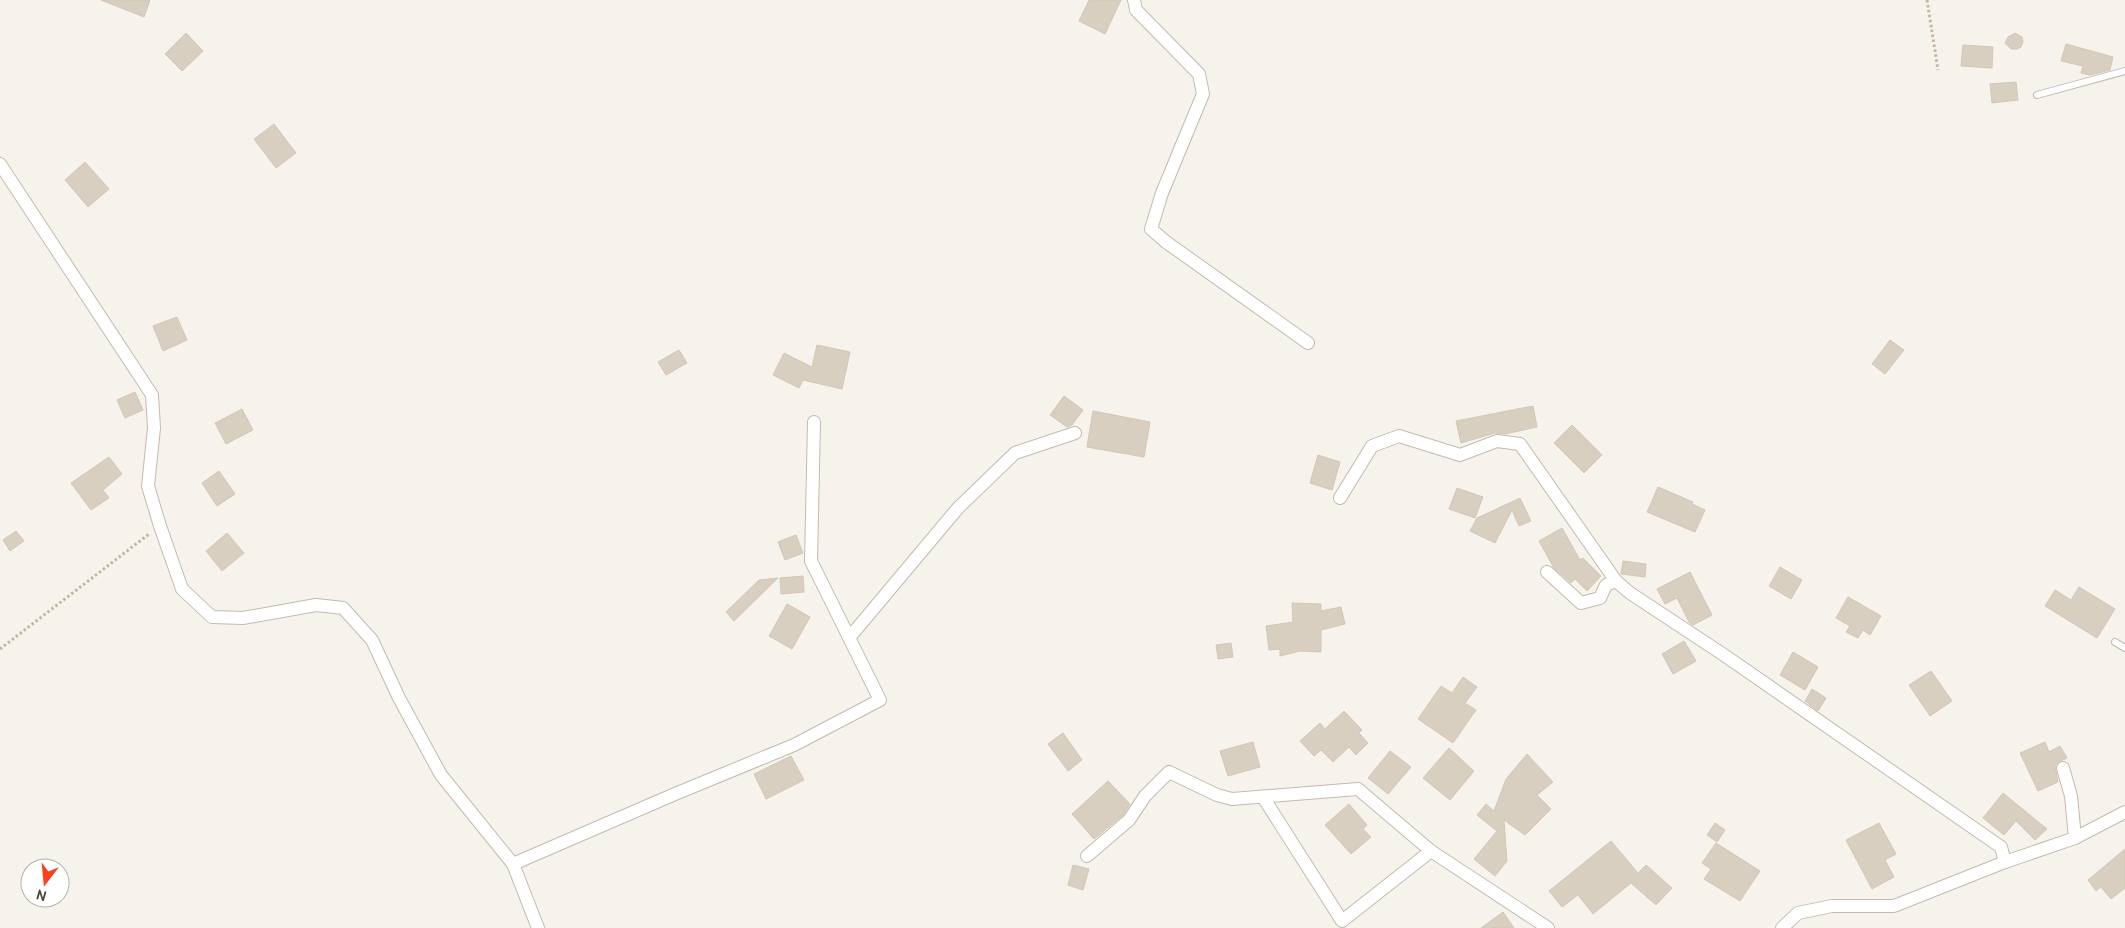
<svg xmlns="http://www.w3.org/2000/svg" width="2125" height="928" viewBox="0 0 2125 928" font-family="Cabin,sans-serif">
<rect width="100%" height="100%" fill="#f6f3ec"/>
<g fill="#d8cfc1" stroke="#d3c7b4">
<polygon points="101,0 150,0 144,17"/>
<polygon points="1089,0 1121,0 1105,34 1079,21"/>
<polygon points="186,33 203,51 182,71 165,54"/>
<polygon points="2015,33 2022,37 2023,42 2021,47 2017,49 2011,49 2005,43 2008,37"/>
<polygon points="2066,44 2113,57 2110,70 2090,75 2081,73 2083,66 2061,61"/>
<polygon points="1963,45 1993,47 1992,68 1961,66"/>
<polygon points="2016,82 2018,100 1992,103 1990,84"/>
<polygon points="274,124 296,153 276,168 254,139"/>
<polygon points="85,162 109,189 88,207 65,180"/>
<polygon points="177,317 187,340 163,351 153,326"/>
<polygon points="1890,340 1904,350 1885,374 1872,364"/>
<polygon points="817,345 850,352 842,389 803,380 799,388 773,375 784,353 812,367"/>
<polygon points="679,350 687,363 666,375 658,362"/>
<polygon points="135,392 143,410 125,418 117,400"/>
<polygon points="1064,396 1083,410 1072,425 1067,427 1050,415"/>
<polygon points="1533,406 1537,427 1505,434 1495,433 1461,443 1456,421"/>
<polygon points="242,409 253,430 226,444 215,423"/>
<polygon points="1093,411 1150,422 1144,457 1087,447"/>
<polygon points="1572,425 1602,455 1584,473 1554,443"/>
<polygon points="1318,455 1340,462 1332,490 1310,483"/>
<polygon points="109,457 122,474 103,490 109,498 91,510 71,483"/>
<polygon points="219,471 235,494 217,506 202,483"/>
<polygon points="1658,487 1693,502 1692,504 1705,510 1695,532 1647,512"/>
<polygon points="1457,488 1483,497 1475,518 1449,509"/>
<polygon points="1520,498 1531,521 1519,526 1512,510 1495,543 1470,531 1477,518"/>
<polygon points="1562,528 1580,560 1583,558 1601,576 1587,591 1575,579 1571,583 1554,568 1539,541"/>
<polygon points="16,531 24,541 10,551 3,540"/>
<polygon points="227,533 244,553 222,571 206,551"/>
<polygon points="796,535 803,553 785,560 778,542"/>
<polygon points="1623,561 1646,564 1645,577 1621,574"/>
<polygon points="1780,567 1802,580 1791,599 1769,586"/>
<polygon points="1690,572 1712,615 1693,625 1689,622 1677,598 1665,604 1657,589"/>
<polygon points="803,576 804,592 781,594 780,578"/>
<polygon points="778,578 734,621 726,612 759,580"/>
<polygon points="2079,587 2115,609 2097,638 2045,606 2055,590 2071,600"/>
<polygon points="1848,597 1881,616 1870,635 1863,630 1858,638 1846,632 1850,626 1836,618"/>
<polygon points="1292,603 1321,604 1321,611 1341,607 1345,624 1321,630 1321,652 1300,651 1280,656 1280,649 1269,650 1266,626 1293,622"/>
<polygon points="787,604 810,617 792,649 769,636"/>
<polygon points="1684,641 1696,661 1673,674 1662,654"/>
<polygon points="1231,643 1233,657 1218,659 1216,645"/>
<polygon points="1793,652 1818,667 1805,690 1780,675"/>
<polygon points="1931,671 1952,701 1930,716 1909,685"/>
<polygon points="1463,677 1477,687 1465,703 1476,710 1453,743 1418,719 1441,686 1452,693"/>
<polygon points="1812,689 1826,698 1818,711 1805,701"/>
<polygon points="1344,711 1362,730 1359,733 1368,743 1356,755 1349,747 1333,762 1321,750 1314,756 1300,741 1320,723 1325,729"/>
<polygon points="1063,733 1082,760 1068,771 1048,744"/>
<polygon points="1253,742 1260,767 1228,776 1220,751"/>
<polygon points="2045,742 2049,752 2060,746 2067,758 2058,762 2055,766 2058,782 2038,791 2020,753"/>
<polygon points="1449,748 1474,771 1450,800 1423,778"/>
<polygon points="1390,751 1411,767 1388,794 1368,778"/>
<polygon points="1527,754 1553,782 1537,795 1551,809 1525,835 1504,820 1507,861 1495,876 1474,859 1497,831 1477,815 1486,804 1494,811 1506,779"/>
<polygon points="791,756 804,780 766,799 754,774"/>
<polygon points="1108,781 1130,804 1123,815 1094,839 1072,814"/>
<polygon points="2003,793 2047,829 2035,840 2016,821 2004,835 1983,818"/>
<polygon points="1349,804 1367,825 1363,829 1371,837 1351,854 1325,825"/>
<polygon points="1715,823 1725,830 1717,842 1707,835"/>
<polygon points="1879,823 1896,854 1885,860 1894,877 1872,889 1846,840"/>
<polygon points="1611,841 1638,873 1646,865 1672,888 1656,905 1631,883 1593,914 1578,895 1562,907 1549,891"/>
<polygon points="1716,843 1760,871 1740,901 1704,879 1711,869 1702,863"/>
<polygon points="2125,849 2125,888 2111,899 2101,887 2096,891 2088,880"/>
<polygon points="1073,865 1089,869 1083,890 1068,885"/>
<polygon points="1503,912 1514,928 1481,928"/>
</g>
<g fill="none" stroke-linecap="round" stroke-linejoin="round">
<defs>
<g id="lane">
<polyline points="2037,95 2125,71"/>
<polyline points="2115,642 2125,648"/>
</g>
<g id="street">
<polyline points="1134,0 1136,10 1199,74 1203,94 1162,193 1151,229 1166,242 1308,343"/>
<polyline points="0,164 152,395 154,428 148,486 160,526 182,589 212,617 243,618 316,605 343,608 372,640 399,698 441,775 513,864 538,928"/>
<polyline points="1340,498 1372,446 1399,436 1460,455 1497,441 1520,444 1616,581"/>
<polyline points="1547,572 1581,603 1600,598 1606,585 1616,581 1630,593 1724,655 2001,847 2005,862"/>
<polyline points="849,638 958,508 1015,453 1075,433"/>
<polyline points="2063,768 2071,796 2075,838"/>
<polyline points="1263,797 1342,921 1431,851"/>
<polyline points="1087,856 1129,820 1145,796 1169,772 1217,795 1232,799 1358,789 1431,851 1548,928"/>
<polyline points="513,864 675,794 794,745 880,700 811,561 814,422"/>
<polyline points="1782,928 1798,913 1832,906 1894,906 2005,862 2075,838 2125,812"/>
</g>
</defs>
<use href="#lane" stroke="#c2bbae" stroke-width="8"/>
<use href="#street" stroke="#c2bbae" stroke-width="14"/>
<g stroke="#c4b79f" stroke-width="3" stroke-dasharray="2.5 2.5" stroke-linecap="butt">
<polyline points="1927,0 1938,70"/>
<polyline points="0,649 149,534"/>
</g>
<use href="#lane" stroke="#fff" stroke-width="6"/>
<use href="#street" stroke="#fff" stroke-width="12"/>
</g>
<g transform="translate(45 883) rotate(196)"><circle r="24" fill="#ffffff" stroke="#b7b4b0"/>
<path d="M0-4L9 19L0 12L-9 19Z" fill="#fc3f1d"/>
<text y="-8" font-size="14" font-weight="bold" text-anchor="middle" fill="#4b4439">N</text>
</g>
</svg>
